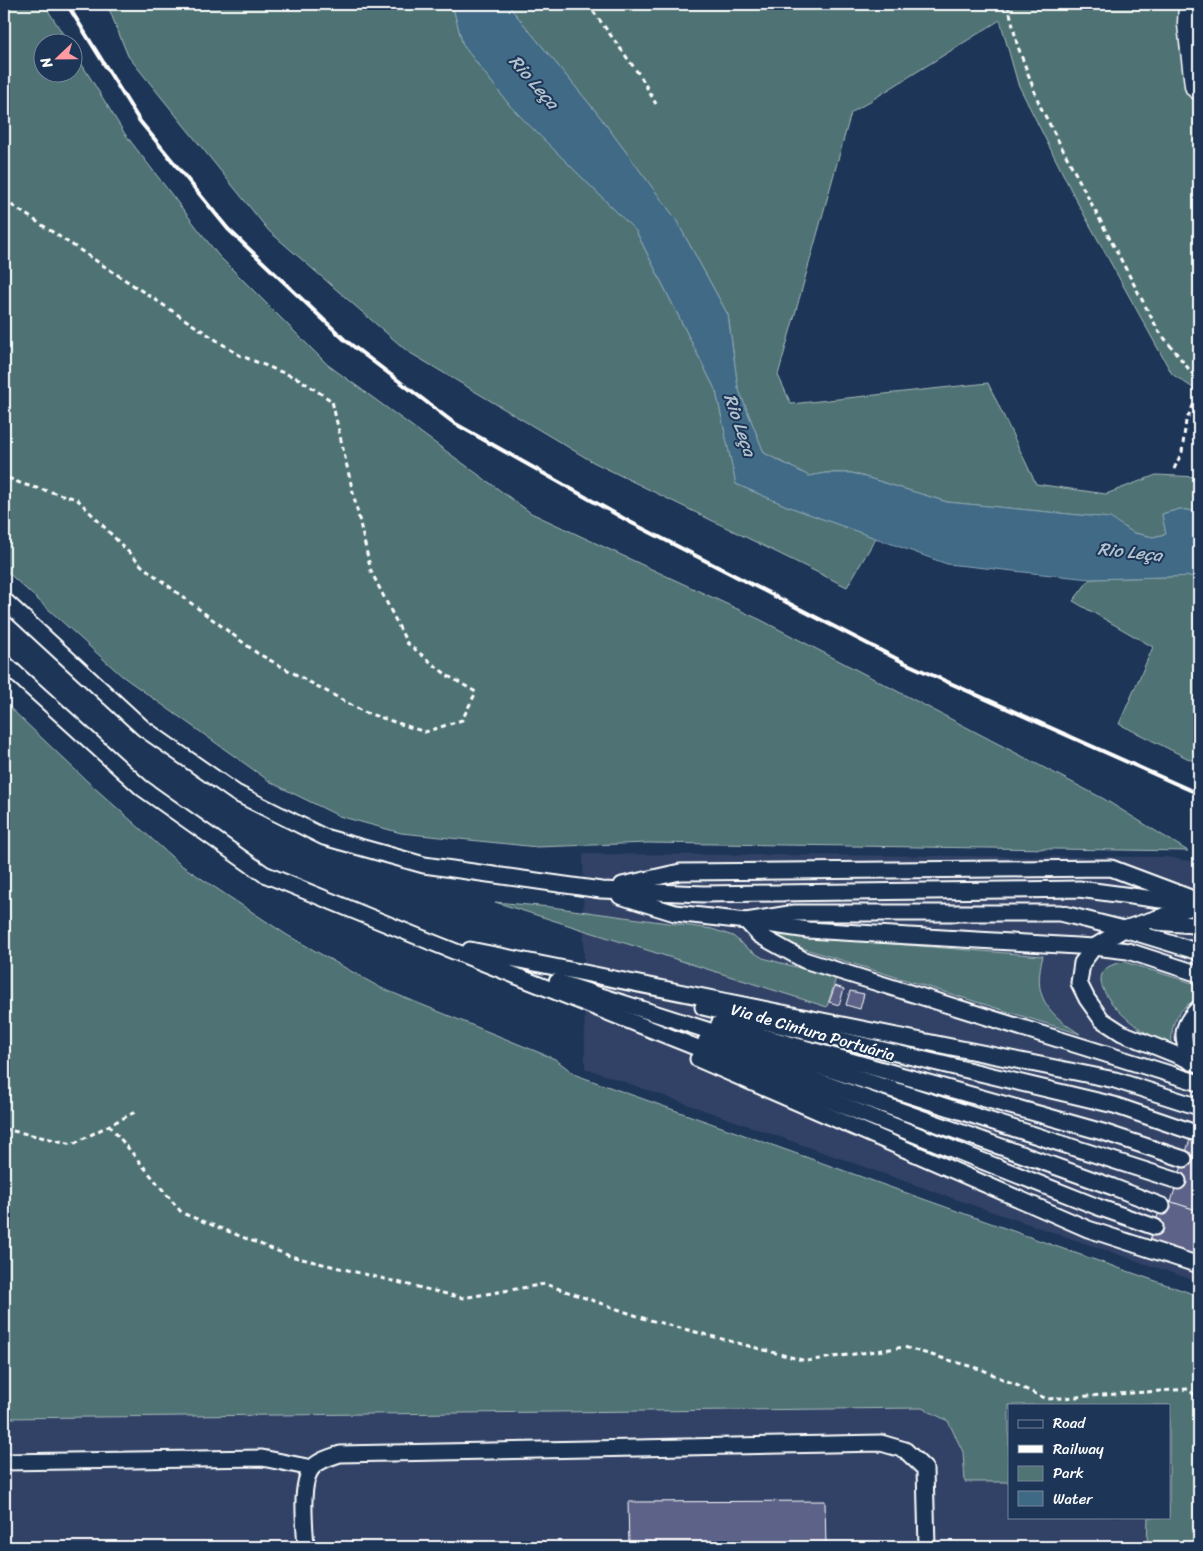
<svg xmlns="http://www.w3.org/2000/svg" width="1203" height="1551" viewBox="0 0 1203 1551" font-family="Sriracha,sans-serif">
<rect width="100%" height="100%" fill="#1d3557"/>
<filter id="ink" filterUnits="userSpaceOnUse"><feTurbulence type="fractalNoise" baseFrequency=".02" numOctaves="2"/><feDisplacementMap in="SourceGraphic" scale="10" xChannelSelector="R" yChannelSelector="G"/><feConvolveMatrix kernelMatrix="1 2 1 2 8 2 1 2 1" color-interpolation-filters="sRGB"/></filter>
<g filter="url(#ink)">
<g fill="#304266">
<polygon points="583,854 1168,857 1199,863 1199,1282 952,1198 585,1068"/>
<polygon points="922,1408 948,1420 963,1452 965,1482 1009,1482 1009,1517 1148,1517 1147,1547 4,1547 4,1418"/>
</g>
<g fill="#507374" stroke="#a8b9ba">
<polygon points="4,4 44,4 68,42 42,42 42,72 72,72 73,50 125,134 218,255 328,365 531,513 761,620 1104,799 1188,851 648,843 537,847 401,833 339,816 272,783 122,676 4,569"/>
<polygon points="107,4 452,4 463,45 511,107 636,231 716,391 736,484 787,506 876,538 847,587 593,462 407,351 269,231 128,56"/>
<polygon points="507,4 1199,4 1199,392 1172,374 1076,200 1018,84 1000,20 851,113 778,375 791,404 988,383 1036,484 1106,494 1156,475 1199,477 1199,512 1180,509 1162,514 1166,534 1153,537 1134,533 1109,518 947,502 852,473 825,473 809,476 764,453 738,388 728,315 675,218 597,113"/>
<polygon points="1199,576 1199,764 1119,724 1153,647 1073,601 1090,579"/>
<polygon points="4,702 87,781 181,865 287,935 381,988 555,1059 576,1075 1055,1246 1199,1296 1199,1547 1147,1547 1148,1517 1169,1517 1169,1405 1009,1405 1009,1482 965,1482 963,1452 948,1421 922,1408 4,1418"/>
<polygon points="495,902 551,907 712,929 733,936 748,949 763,958 836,978 827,1007"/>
<path d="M772,934L1043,956C1042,961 1040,966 1040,971C1035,1003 1057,1019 1080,1034L802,948Z"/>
<path d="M1125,962L1199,985V999C1179,1006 1170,1023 1172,1044C1165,1041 1157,1039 1150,1035C1134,1027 1094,994 1102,974C1106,965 1117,963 1125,962Z"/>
</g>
<polygon fill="#3f6a85" stroke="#8ca6b6" points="452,4 507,4 597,113 675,218 728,315 738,388 764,453 809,476 825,473 852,473 947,502 1110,518 1134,533 1153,537 1166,534 1162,514 1180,509 1199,512 1199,576 1090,579 947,564 787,506 736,484 716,391 636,231 511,107 463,45"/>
<g fill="#5d6288" stroke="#fff">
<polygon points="835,986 844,989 839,1005 829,1002"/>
<polygon points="850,991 864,994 860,1009 846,1005"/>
<polygon points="1199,1109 1199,1211 1171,1202"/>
<polygon points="1163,1199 1199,1211 1199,1256 1150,1240"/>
<polygon points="825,1501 826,1547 629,1547 628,1502"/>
</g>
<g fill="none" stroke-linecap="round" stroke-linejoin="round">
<defs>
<g id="lane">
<polyline points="4,600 143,728 236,793 324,837 424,865 601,890 704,894 1079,889 1161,900 1199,903"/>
<polyline points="4,663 142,788 264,874 431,942 1098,1207 1155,1227"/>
<polyline points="622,885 680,872 1111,868 1188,897"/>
<polyline points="620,896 675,913 746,921 795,913 1060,913 1124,929 1199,952"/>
<polyline points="1198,905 1124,929 1094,947 1082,963 1079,983 1087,999 1102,1020 1122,1033 1199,1064"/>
<polyline points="746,921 759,935 804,960 1199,1083"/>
<polyline points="1156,922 1193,925 1199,927"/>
<polyline points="760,923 808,930 1094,947 1128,951 1199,974"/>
<polyline points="470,950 1115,1080 1199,1107"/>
<polyline points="557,982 1178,1181"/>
<polyline points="703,1007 1114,1105 1193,1132"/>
<polyline points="719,1024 1106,1133 1184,1159"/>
<polyline points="706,1041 1113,1187 1162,1206"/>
<polyline points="698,1059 1088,1229 1199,1265"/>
<path d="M1191,1062C1181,1038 1180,1026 1199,1008"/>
<polyline points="4,1462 262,1458 312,1468"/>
<path d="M306,1547C305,1528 299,1482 313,1467C320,1460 331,1457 340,1454L881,1443L905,1450L925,1469L927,1547"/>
</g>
<polyline id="street" points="1193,4 1192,24 1199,85"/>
</defs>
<use href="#lane" stroke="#fff" stroke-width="19"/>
<use href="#street" stroke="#fff" stroke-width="31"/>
<g stroke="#fff" stroke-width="3" stroke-dasharray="5 4" stroke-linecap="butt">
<polyline points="588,4 641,77 656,104"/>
<polyline points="1008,4 1017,44 1040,106 1158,330 1199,382"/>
<polyline points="4,200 239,355 299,379 332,401 371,571 407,643 448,676 476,692 462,720 425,732 364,712 257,653 142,566 77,499 22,484 4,476"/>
<polyline points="1174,469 1182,452 1186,421 1199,393"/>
<polyline points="4,944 8,942"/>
<polyline points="109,1125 182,1213 290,1256 463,1298 545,1284 646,1319 806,1361 904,1347 983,1370 1047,1399 1188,1389 1199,1399"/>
<polyline points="4,1129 73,1144 135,1112"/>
</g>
<use href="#lane" stroke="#1d3557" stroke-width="15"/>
<use href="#street" stroke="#1d3557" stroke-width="28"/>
<polyline stroke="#fff" stroke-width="4" points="67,4 139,120 228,229 345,340 454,423 630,522 905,663 1199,794"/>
</g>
</g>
<g text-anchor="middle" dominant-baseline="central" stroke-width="4" stroke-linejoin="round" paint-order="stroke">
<g font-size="16" fill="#fff" stroke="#1d3557">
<text transform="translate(813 1032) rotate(16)">Via de Cintura Portuária</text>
</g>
<g font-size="18" font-style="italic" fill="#b2c3ce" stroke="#1d3557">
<text transform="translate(534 82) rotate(49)">Rio Leça</text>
<text transform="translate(740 425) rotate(71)">Rio Leça</text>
<text transform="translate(1130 552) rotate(6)">Rio Leça</text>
</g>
</g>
<rect width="1203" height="1551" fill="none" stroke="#1d3557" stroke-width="20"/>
<rect x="10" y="10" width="1183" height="1531" fill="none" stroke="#fff" stroke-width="2" filter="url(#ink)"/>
<rect x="1008" y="1404" width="162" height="115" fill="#1d3557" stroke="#77869a"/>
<rect x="1018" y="1420" width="25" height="8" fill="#1d3557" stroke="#77869a"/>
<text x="1053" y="1428" font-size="15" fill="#ffffff">Road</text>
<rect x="1018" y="1445" width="25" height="8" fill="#ffffff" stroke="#77869a"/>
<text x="1053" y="1454" font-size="15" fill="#ffffff">Railway</text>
<rect x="1018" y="1466" width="25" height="15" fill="#507374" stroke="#77869a"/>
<text x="1053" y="1478" font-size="15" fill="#ffffff">Park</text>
<rect x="1018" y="1491" width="25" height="15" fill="#3f6a85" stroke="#77869a"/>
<text x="1053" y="1504" font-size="15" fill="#ffffff">Water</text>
<g transform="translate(58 58) rotate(248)"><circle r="24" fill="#1d3557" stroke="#77869a"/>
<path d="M0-4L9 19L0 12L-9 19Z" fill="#ff9aa2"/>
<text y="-8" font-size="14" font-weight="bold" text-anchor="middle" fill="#ffffff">N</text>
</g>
</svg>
